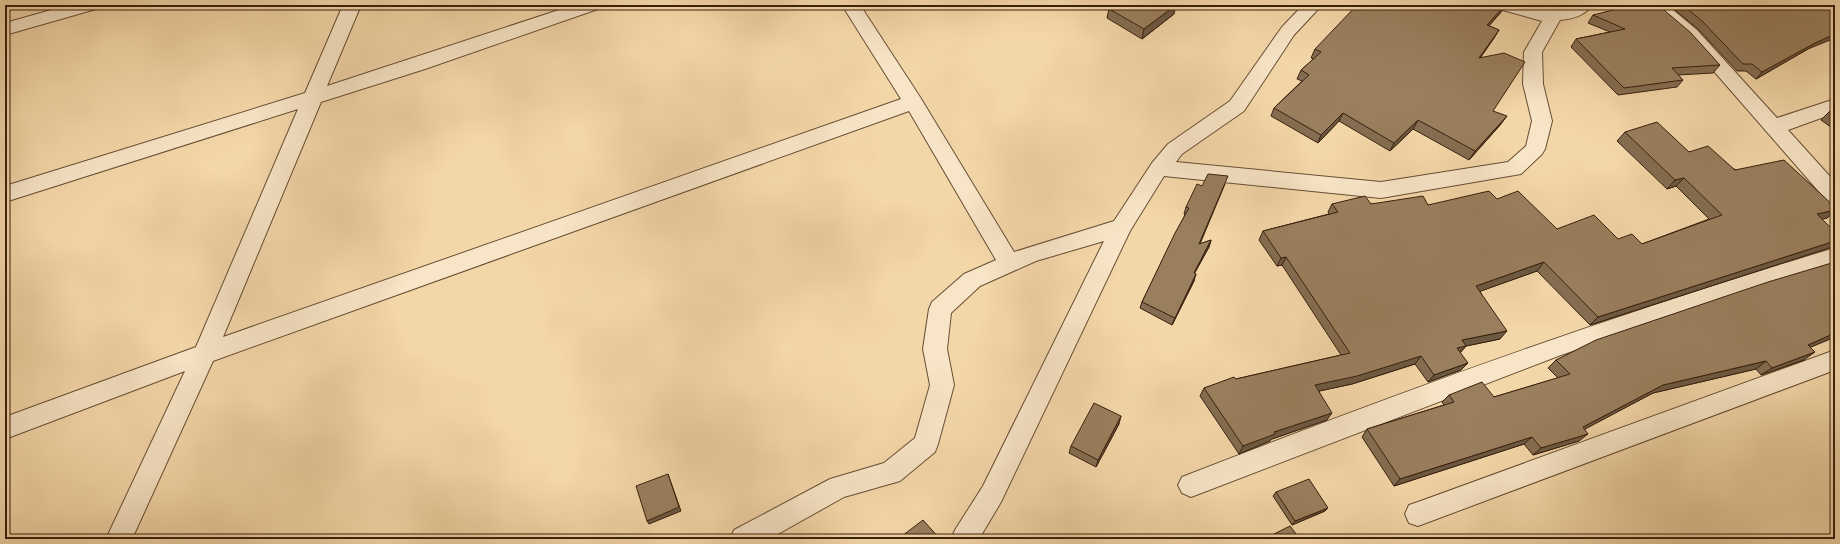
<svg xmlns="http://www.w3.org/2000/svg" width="1840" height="544" viewBox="0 0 1840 544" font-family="'EB Garamond',serif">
<rect width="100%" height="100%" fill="#f4d7a9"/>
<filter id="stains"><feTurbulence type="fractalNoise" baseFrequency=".005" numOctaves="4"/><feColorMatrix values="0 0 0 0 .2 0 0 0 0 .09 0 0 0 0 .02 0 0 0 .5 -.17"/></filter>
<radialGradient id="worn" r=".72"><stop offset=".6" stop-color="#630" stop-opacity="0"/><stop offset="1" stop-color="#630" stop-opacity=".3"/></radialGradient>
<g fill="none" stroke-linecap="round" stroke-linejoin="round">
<defs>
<g id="minor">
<polygon points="69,5 99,5 96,9 5,35 5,23"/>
<path d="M343,5H361L327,86L574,5H601L598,9L425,69L321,102L223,337L901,99L842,5H860L920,97L1014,252L1114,221L1152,163L1168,144L1230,101L1282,27L1303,5H1322L1294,35L1244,111L1182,154L1176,162L1381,182L1508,162L1526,146L1532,121L1523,84L1524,52L1542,21L1499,9L1496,5H1526L1545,10L1566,8L1570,5H1592C1585,16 1572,19 1560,20L1542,52L1543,84L1552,121L1545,149L1542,154L1521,174L1381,198L1164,176L1130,231L1001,502L979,539H951L955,530L983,486L1104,241L1036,261L980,286L951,313L947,349L954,385L938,444L935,452L900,481L844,497L769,539H730L734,530L830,479L884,463L915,438L930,385L923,349L929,309L932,302L964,274L996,260L909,111L213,361L132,539H106L185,371L5,439V417L196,347L298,109L5,202V186L305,93Z"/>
<polygon points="1647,5 1667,5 1697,30 1777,118 1835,99 1835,113 1788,130 1835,182 1835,204 1828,202 1685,38 1650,9"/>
<path d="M1835,248V266L1758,289L1561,355L1191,497L1182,493L1178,485L1182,477C1397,393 1614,314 1835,248Z"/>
<polygon points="1835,350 1835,370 1418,526 1409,523 1405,514 1409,505 1418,502"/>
</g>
</defs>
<use href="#minor" stroke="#674e34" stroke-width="2"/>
<use href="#minor" fill="#f8e5c7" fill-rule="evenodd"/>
</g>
<g fill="#846d51" stroke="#38200d">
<polygon points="1669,5 1835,5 1808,49 1756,79 1746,71 1737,71 1698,29"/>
<polygon points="1109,9 1174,14 1142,39 1107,18"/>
<polygon points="1502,11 1489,26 1499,30 1494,38 1480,58 1493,111 1501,124 1469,160 1413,129 1390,151 1339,121 1318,143 1271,116 1274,108 1302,81 1297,79 1301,70 1314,59 1311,58 1315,49"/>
<polygon points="1593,15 1720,65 1713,73 1678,75 1683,80 1677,87 1618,95 1571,47 1576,39 1610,32 1588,23"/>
<polygon points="1835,109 1835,130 1821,120 1830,111"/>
<polygon points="1625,132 1689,152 1835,207 1835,211 1827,218 1821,219 1835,232 1835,245 1832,247 1590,325 1537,271 1480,291 1500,339 1466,346 1460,353 1461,370 1428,382 1415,364 1352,384 1319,391 1327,420 1272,439 1270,441 1239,454 1200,396 1204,388 1236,379 1341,355 1282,265 1277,266 1259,240 1263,231 1329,214 1328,212 1332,204 1371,204 1428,205 1497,199 1557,229 1642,244 1709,219 1676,186 1667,189 1617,141"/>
<polygon points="1225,184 1200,244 1211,240 1209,247 1194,273 1194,281 1172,325 1140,308 1142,302 1185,215 1184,214 1186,207 1202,186"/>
<polygon points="1835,262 1835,337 1810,347 1804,360 1761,375 1756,369 1653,393 1584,429 1579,441 1533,455 1524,444 1394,486 1362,437 1367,429 1444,405 1442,402 1449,395 1494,397 1558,378 1548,368 1556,360"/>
<polygon points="1119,424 1096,467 1069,453 1071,446"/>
<polygon points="1276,492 1325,511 1292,525 1273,496"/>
</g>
<g fill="#6c5942" stroke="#38200d">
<polygon points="1176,5 1174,14 1142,39 1144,29"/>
<polygon points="1505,5 1502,11 1482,33 1487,25"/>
<polygon points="1499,30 1494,38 1474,67 1479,58"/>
<polygon points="1835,34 1835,38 1808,49 1756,79 1762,72 1815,43"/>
<polygon points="1343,113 1339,121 1318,143 1321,135"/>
<polygon points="1507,116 1501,124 1469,160 1475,151"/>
<polygon points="1418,120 1413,129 1390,151 1394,143"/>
<polygon points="1684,178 1676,186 1667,189 1675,180"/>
<polygon points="1835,210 1835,211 1827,218 1807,223 1817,214"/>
<polygon points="1211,240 1209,247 1191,280 1194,273"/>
<polygon points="1835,241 1835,245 1832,247 1590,325 1598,317"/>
<polygon points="1286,257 1282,265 1277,266 1281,258"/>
<polygon points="1544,262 1537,271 1470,295 1476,286"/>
<polygon points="1196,274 1194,281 1172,325 1175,318"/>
<polygon points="1507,331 1500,339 1466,346 1459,354 1450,356 1462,340"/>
<polygon points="1835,333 1835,337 1797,353 1808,345"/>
<polygon points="1815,352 1804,360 1761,375 1772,368"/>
<polygon points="1421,356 1415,364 1352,384 1310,393 1315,385"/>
<polygon points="1766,361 1756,369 1653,393 1574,435 1583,427 1663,385"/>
<polygon points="1468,363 1461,370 1428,382 1434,375"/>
<polygon points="1332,413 1327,420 1272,439 1270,441 1239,454 1243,446 1274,432"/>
<polygon points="1121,416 1119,424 1096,467 1098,460"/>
<polygon points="1588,434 1579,441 1533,455 1541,448"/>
<polygon points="1532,437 1524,444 1394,486 1400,479"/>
<polygon points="668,474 681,511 649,524 647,521"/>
<polygon points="1328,508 1325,511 1292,525 1295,521"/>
</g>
<g fill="#9a7f5e" stroke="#38200d">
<polygon points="1114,5 1176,5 1144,29 1109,9"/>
<polygon points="1357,5 1505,5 1487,25 1499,30 1479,58 1504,53 1525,62 1493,111 1507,116 1475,151 1418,120 1394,143 1343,113 1321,135 1274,108 1309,75 1301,70 1321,52 1315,49"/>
<polygon points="1633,5 1658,5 1690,32 1720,65 1672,68 1683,80 1624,88 1576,39 1625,29 1593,15"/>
<polygon points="1683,5 1835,5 1835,34 1815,43 1762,72 1752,64 1743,64 1703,22"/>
<polygon points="1835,109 1835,114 1830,111"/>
<polygon points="1657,122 1689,152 1708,146 1735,170 1784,160 1835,207 1835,210 1817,214 1835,232 1835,241 1598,317 1544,262 1476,286 1507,331 1462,340 1466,346 1457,348 1468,363 1434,375 1421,356 1357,376 1315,385 1332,413 1274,432 1275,434 1243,446 1204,388 1234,377 1236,379 1350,353 1286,257 1281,258 1263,231 1338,212 1332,204 1365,196 1371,204 1423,196 1428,205 1489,191 1497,199 1518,191 1557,229 1594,215 1618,239 1632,234 1642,244 1722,215 1684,178 1675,180 1625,132"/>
<polygon points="1208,174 1228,176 1199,244 1211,240 1194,273 1196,274 1175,318 1142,302 1175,233 1189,208 1186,207 1197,184 1202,186"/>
<polygon points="1835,262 1835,333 1808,345 1815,352 1772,368 1766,361 1663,385 1583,427 1588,434 1541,448 1532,437 1400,479 1367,429 1454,402 1449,395 1482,382 1494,397 1570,374 1556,360 1596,340 1768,282"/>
<polygon points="1094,403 1121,416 1098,460 1071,446"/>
<polygon points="668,474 679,507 647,521 636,486"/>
<polygon points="1309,479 1328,508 1295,521 1276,492"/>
<polygon points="923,520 940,539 898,539"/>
<polygon points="1290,526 1300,539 1264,539"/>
</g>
<rect width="1840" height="544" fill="none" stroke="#f4d7a9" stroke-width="20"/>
<rect x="6" y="6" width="1828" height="532" fill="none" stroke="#38200d" stroke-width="2"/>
<rect x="10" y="10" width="1820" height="524" fill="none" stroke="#38200d"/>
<rect width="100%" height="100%" filter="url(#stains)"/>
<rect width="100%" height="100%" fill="url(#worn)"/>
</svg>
